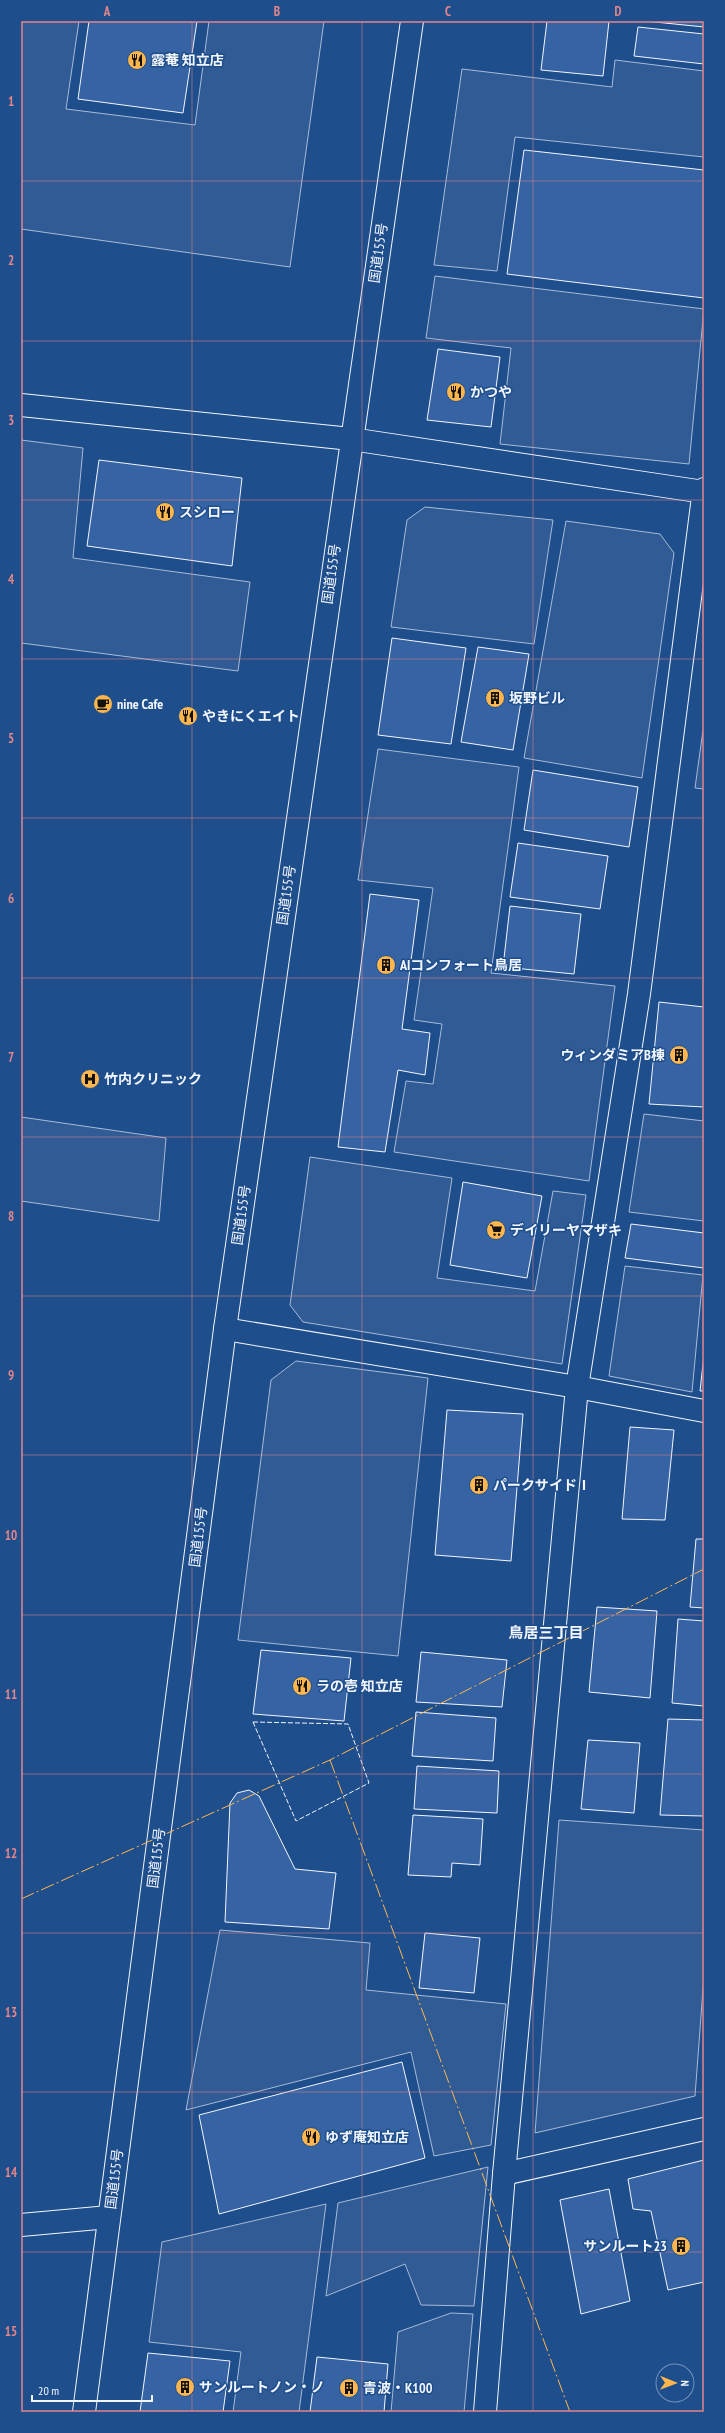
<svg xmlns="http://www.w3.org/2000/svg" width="725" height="2433" viewBox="0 0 725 2433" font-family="'PT Sans Narrow','Noto Sans JP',sans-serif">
<rect width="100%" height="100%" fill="#1f4e8c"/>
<g fill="#305b95" stroke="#a8bbd7">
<polygon points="21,21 79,21 66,109 195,125 209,21 324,21 290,267 21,229"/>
<polygon points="615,60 704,71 704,157 515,137 497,271 434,265 462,69 612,87"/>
<polygon points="435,276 704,309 689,464 500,444 511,348 426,338"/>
<polygon points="21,440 83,448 73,558 250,582 238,671 21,643"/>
<polygon points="425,507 553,520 534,644 391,627 407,520"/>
<polygon points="566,521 660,534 674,553 642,778 524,758"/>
<polygon points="704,723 704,789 695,788"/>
<polygon points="378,749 519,767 491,973 615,986 589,1181 394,1152 406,1081 433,1084 442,1024 414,1020 433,888 358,880"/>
<polygon points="644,1114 704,1121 704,1221 629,1212"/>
<polygon points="21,1117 166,1138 159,1221 21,1201"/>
<polygon points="310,1157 452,1178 437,1278 535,1291 553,1191 586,1195 562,1364 303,1322 290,1305"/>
<polygon points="625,1266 703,1275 692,1392 609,1376"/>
<polygon points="296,1361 428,1378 398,1656 238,1640 271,1380"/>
<polygon points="559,1820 704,1830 704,1976 695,2096 535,2133"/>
<polygon points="220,1930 370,1943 366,1990 506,2004 491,2145 434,2156 411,2052 186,2110"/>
<polygon points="488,2167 474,2306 421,2305 405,2264 326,2296 338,2203"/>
<polygon points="326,2204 299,2412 233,2412 241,2352 149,2342 162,2242"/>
<polygon points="451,2313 473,2314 464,2412 391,2412 398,2332"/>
</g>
<g fill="#3563a3" stroke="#f2f6ff">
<polygon points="89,21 197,21 183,113 78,99"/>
<polygon points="547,21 609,21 603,76 541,70"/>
<polygon points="645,21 704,21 704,27"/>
<polygon points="638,27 704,34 704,64 634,56"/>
<polygon points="524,150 704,170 704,298 507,274"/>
<polygon points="438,349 500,357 491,427 427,420"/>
<polygon points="99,460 242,478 232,566 87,546"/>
<polygon points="392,638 466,648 451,744 378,735"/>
<polygon points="478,647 529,654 513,750 461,742"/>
<polygon points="533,770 638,787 629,847 524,830"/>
<polygon points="518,843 608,856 600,909 510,897"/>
<polygon points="370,894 419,900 402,1029 430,1033 425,1075 398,1070 385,1152 338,1147"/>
<polygon points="510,906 581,914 574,974 503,967"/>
<polygon points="659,1002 704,1007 704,1107 649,1104"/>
<polygon points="463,1182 542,1196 527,1278 450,1265"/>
<polygon points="631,1224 704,1233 704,1268 625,1258"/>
<polygon points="704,1355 704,1391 700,1391"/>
<polygon points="447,1410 523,1414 511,1561 435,1555"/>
<polygon points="630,1427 674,1430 665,1520 622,1519"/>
<polygon points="696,1539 704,1539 704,1608 690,1607"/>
<polygon points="597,1607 657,1611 650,1698 589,1692"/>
<polygon points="678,1619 704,1621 704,1706 672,1703"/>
<polygon points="261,1650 351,1658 344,1721 253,1714"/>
<polygon points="421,1652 507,1660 502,1707 416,1702"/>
<polygon points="416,1712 496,1718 493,1761 412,1756"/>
<polygon points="668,1719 704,1720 704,1816 660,1815"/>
<polygon points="588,1740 640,1743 634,1813 581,1809"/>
<polygon points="417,1766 499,1771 497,1813 414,1809"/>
<polygon points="249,1790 259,1796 295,1869 336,1873 329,1929 225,1922 230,1803 237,1793"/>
<polygon points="413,1815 483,1819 480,1865 452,1863 451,1877 408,1875"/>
<polygon points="425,1933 480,1938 474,1993 419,1988"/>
<polygon points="402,2062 425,2158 219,2214 199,2115"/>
<polygon points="704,2160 704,2282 668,2290 651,2211 633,2209 628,2179"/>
<polygon points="609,2189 630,2301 581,2314 560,2200"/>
<polygon points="148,2353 230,2361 223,2412 140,2412"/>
<polygon points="317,2357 388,2364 384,2412 310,2412"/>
</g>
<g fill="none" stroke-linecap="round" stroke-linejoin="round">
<defs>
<g id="minor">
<polyline points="704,489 639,994 577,1387 704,1411"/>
<polyline points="225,1329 577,1387 504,2174 485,2412"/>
<polyline points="504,2174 704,2129"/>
<polyline points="21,2225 109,2217"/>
</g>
<polyline id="tertiary" points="21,405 351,439 704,492"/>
<polyline id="trunk" points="84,2412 225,1329 412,21"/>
</defs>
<use href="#minor" stroke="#f2f6ff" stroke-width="24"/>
<use href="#tertiary" stroke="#f2f6ff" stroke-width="24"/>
<use href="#trunk" stroke="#f2f6ff" stroke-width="24"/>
<use href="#minor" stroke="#1f4e8c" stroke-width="22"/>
<use href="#tertiary" stroke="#1f4e8c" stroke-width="22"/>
<use href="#trunk" stroke="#1f4e8c" stroke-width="22"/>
<polygon stroke="#f2f6ff" stroke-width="1" stroke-dasharray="5 2" stroke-linecap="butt" points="253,1722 348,1724 369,1783 296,1821"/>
<g stroke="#ffb74d" stroke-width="1" stroke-dasharray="14 3 2 3" stroke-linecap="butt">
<polyline points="330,1760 570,2412"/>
<polyline points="21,1899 330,1760 704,1569"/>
</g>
</g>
<path fill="none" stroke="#e38589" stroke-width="1" stroke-opacity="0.55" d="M192,21V2412M362,21V2412M533,21V2412M21,181H704M21,341H704M21,500H704M21,659H704M21,818H704M21,978H704M21,1137H704M21,1296H704M21,1455H704M21,1615H704M21,1774H704M21,1933H704M21,2092H704M21,2252H704"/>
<defs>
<symbol id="restaurant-disc" viewBox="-11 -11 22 22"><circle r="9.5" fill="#ffb74d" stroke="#1f4e8c"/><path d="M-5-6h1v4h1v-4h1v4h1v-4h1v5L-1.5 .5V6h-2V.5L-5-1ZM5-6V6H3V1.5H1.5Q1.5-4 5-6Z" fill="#111"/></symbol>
<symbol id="building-disc" viewBox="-11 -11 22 22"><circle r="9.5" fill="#ffb74d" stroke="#1f4e8c"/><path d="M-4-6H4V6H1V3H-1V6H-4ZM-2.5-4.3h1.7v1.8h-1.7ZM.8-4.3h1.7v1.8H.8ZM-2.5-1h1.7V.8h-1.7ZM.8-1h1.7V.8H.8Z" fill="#111"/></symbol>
<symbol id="cafe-disc" viewBox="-11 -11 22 22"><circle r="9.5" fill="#ffb74d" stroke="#1f4e8c"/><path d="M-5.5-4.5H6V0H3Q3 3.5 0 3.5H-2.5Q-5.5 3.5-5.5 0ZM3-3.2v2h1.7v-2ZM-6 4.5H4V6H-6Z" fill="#111"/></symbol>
<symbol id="hospital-disc" viewBox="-11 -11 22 22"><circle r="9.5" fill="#ffb74d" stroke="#1f4e8c"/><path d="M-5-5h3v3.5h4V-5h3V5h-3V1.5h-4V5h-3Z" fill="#111"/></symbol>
<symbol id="supermarket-disc" viewBox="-11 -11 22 22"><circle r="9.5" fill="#ffb74d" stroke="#1f4e8c"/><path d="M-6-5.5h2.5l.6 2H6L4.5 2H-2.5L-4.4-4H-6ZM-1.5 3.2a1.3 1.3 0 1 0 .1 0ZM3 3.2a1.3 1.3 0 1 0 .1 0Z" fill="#111"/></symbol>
</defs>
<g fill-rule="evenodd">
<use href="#restaurant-disc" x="126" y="49" width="22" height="22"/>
<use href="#restaurant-disc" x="445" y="381" width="22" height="22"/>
<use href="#restaurant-disc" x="154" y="501" width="22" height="22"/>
<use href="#building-disc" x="484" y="687" width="22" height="22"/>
<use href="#cafe-disc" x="92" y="693" width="22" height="22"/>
<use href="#restaurant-disc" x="177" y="705" width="22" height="22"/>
<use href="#building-disc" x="375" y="954" width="22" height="22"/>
<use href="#building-disc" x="668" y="1044" width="22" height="22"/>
<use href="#hospital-disc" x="79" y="1068" width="22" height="22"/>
<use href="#supermarket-disc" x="485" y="1219" width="22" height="22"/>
<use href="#building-disc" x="468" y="1474" width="22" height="22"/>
<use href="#restaurant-disc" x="291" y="1675" width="22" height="22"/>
<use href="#restaurant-disc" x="300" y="2126" width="22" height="22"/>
<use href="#building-disc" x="670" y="2235" width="22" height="22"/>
<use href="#building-disc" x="174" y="2376" width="22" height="22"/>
<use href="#building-disc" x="338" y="2377" width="22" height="22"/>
</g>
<g text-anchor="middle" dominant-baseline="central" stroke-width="3" stroke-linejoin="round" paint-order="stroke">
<g font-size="14" font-weight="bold" fill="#f2f6ff" stroke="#1f4e8c" text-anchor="start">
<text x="151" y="60">露菴 知立店</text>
<text x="470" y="392">かつや</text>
<text x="179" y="512">スシロー</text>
<text x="509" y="698">坂野ビル</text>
<text x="117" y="704">nine Cafe</text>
<text x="202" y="716">やきにくエイト</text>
<text x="400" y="965">AIコンフォート鳥居</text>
<text x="665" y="1055" text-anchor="end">ウィンダミアB棟</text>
<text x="104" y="1079">竹内クリニック</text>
<text x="510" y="1230">デイリーヤマザキ</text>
<text x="493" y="1485">パークサイドⅠ</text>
<text x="316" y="1686">ラの壱 知立店</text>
<text x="325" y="2137">ゆず庵知立店</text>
<text x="667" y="2246" text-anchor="end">サンルート23</text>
<text x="199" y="2387">サンルートノン・ノ</text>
<text x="363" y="2388">青波・K100</text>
</g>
<g font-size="14" fill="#f2f6ff" stroke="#1f4e8c">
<text transform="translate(378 253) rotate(-82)">国道155号</text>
<text transform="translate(331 574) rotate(-82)">国道155号</text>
<text transform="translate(286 895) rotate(-82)">国道155号</text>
<text transform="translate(241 1215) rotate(-82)">国道155号</text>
<text transform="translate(198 1537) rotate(-83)">国道155号</text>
<text transform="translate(156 1858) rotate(-83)">国道155号</text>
<text transform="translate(114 2179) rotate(-83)">国道155号</text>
</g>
<g font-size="15" font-weight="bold" fill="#f2f6ff" stroke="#1f4e8c">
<text x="546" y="1632">鳥居三丁目</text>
</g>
</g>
<rect width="725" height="2433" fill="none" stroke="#1f4e8c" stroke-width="44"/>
<g transform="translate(675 2383) rotate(91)"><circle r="19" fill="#1f4e8c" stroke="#7391ba"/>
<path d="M0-3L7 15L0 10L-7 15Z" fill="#ffb74d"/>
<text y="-6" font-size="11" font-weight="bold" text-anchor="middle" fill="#f2f6ff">N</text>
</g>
<path d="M32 2395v6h120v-6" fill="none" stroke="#f2f6ff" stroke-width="2"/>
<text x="38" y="2395" font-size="12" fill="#f2f6ff" stroke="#1f4e8c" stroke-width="3" paint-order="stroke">20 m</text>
<rect x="22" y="22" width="681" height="2389" fill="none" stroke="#e38589" stroke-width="1.5"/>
<g font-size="13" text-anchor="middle" font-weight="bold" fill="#e38589">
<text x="107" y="16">A</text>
<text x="277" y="16">B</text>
<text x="448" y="16">C</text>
<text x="618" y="16">D</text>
<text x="11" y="106">1</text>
<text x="11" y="265">2</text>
<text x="11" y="425">3</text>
<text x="11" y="584">4</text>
<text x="11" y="743">5</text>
<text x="11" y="903">6</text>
<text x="11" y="1062">7</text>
<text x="11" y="1221">8</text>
<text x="11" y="1380">9</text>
<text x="11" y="1540">10</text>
<text x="11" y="1699">11</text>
<text x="11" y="1858">12</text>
<text x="11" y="2017">13</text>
<text x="11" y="2177">14</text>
<text x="11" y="2336">15</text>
</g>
</svg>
